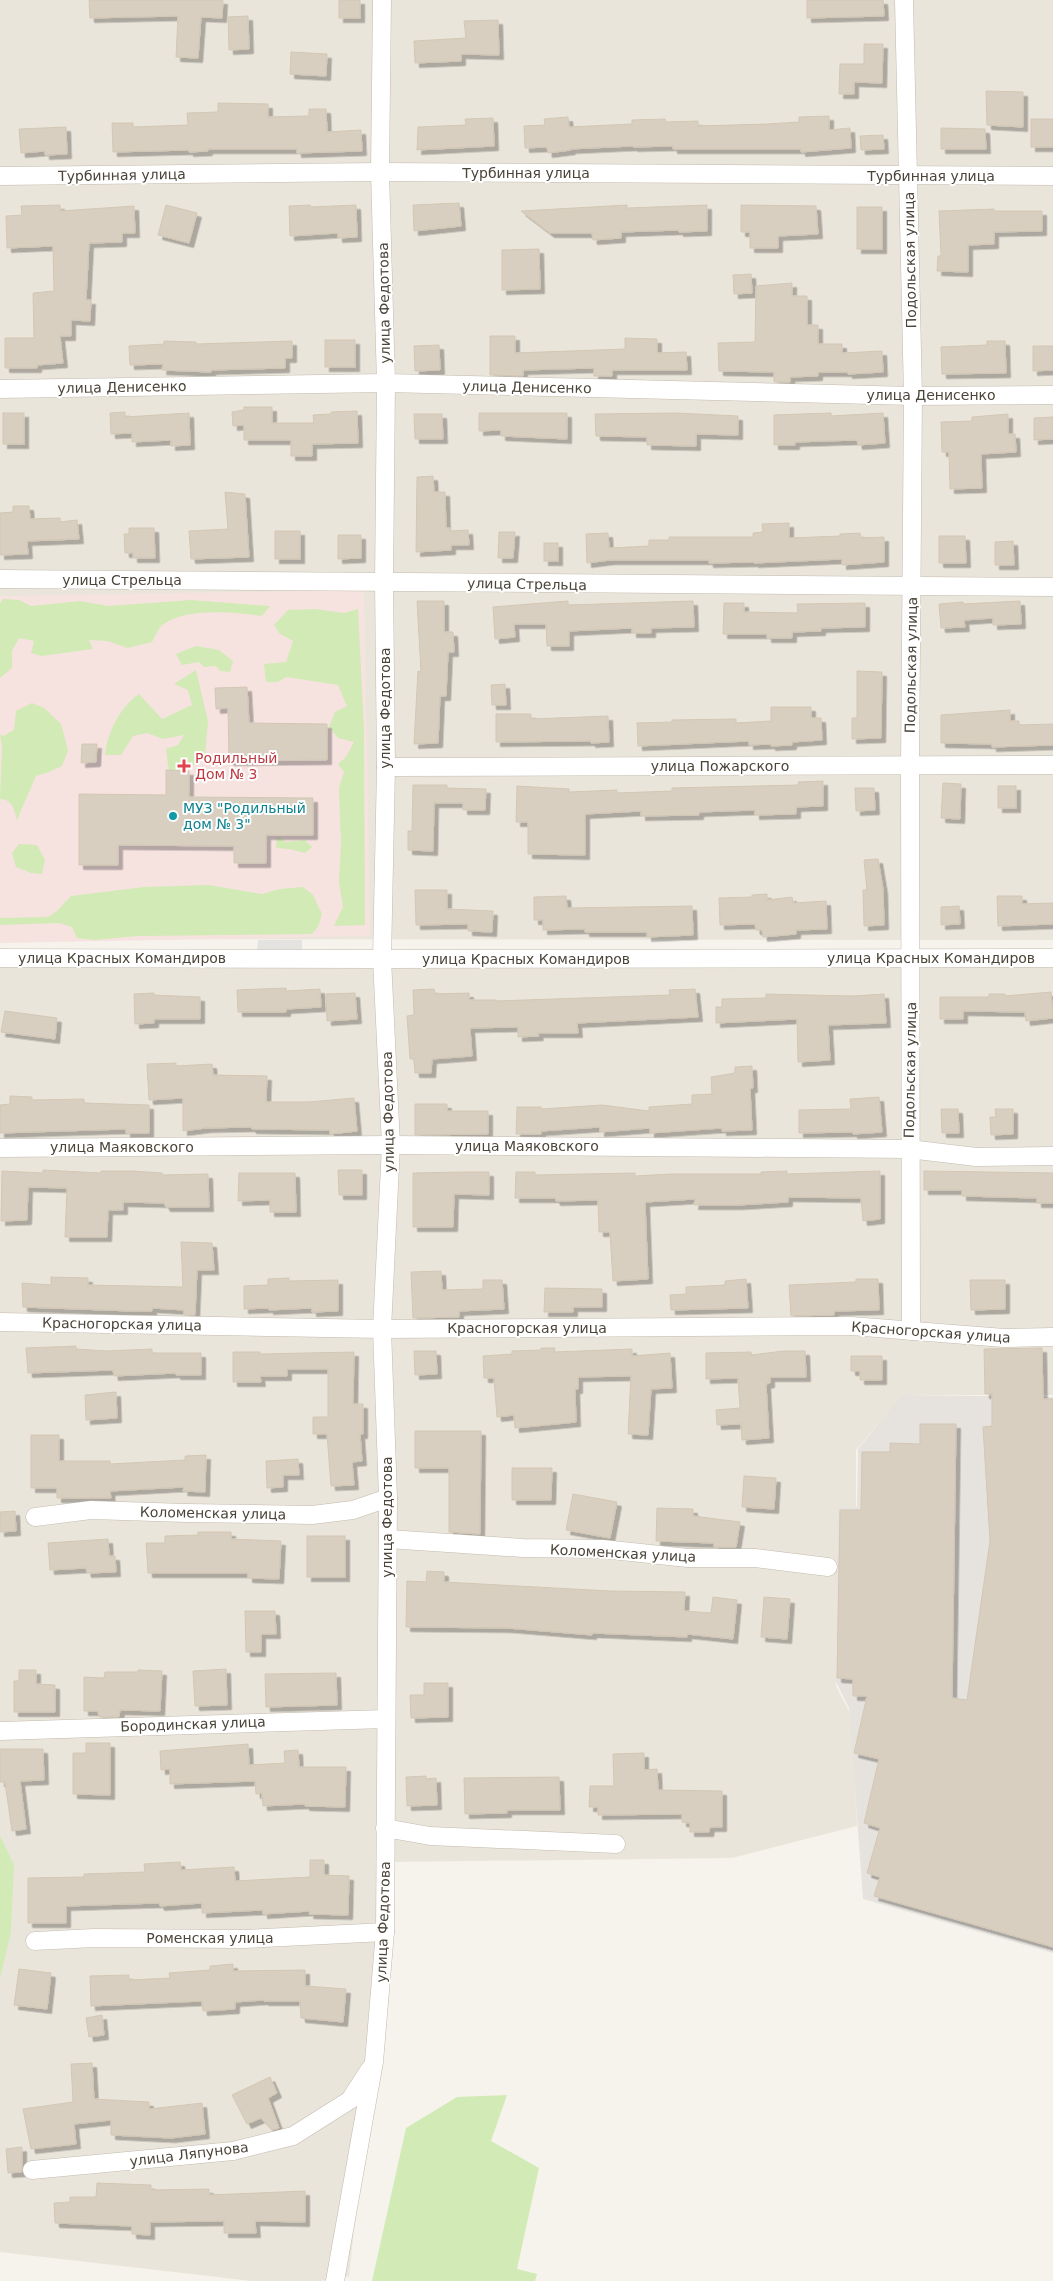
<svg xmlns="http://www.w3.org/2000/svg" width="1053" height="2281" viewBox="0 0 1053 2281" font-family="'DejaVu Sans',sans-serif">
<defs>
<filter id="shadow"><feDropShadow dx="4.5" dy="4.5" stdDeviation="0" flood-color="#0004"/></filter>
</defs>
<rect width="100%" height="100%" fill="#f6f3ec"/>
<g fill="#eae5da">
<polygon points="0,0 1053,0 1053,940 0,939"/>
<polygon points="393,950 1053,953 1053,1395 903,1395 856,1450 856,1508 838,1589 836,1686 851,1715 857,1826 732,1858 393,1862 349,2276 320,2281 252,2281 0,2252 0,965"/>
</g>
<polygon fill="#e6e2dd" points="902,1395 1053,1397 1053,1953 863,1899 849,1708 836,1682 838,1507 857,1507 858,1449"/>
<polygon fill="#f6e3e0" points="364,590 370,936 0,943 0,596"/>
<g fill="#d2eab5">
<path d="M3,599L19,600L31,606L80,601L108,606L191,600L270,606L262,616C235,612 185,607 162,625C158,629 155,637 152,642L128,648L107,641L89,640L93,649L42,656L31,653L34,641L19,638L12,651V668L0,678V603Z"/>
<polygon points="315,609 344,613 358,609 364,729 365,925 334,926 343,907 339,882 341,844 339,788 344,772 338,764 346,757 354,742 338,738 329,727 335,712 347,706 338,685 286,677 278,682 266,682 264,664 286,662 293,641 280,634 274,625 288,610"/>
<polygon points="196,646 219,650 233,661 230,672 220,671 216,666 204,667 199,662 182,665 176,654"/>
<path d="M196,670L208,721L205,757L188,769L169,772L166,749L178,745L184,735L163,739L147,733L133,736L121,755H105C107,733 120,707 139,694L162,719L192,705L188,690L174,684Z"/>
<path d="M32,703L44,708L61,724L68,750L62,766L49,772L36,776L17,820C14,809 13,800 0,799L2,747L0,734L3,736L14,730L16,711Z"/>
<polygon points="277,837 286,842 305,840 312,847 305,853 289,849 276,848"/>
<polygon points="19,844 37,845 45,860 42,874 31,873 16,867 12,853"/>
<polygon points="209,885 262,894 280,889 303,887 313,895 322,914 318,927 312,934 137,936 95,940 77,938 72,927 59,923 0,925 0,918 48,917 57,911 71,896 144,887"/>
<polygon points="0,1836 14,1865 11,1932 0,1978"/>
<polygon points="507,2095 491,2141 539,2168 517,2269 537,2274 535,2281 372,2281 406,2128 457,2097"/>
</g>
<polygon fill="#e5e3e0" points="258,940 302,940 302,950 257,950"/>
<g fill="#d8cfc1" stroke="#d3c7b4" filter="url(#shadow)">
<polygon points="89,0 223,0 222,18 201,17 198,58 176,57 178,16 90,18"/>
<rect x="339" y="0" width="21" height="18"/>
<polygon points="807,0 883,0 884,16 807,18"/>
<polygon points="248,16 249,49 229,50 228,17"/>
<polygon points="498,20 499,55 461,54 461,61 415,63 414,41 466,38 464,21"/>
<polygon points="864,44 883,44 882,83 854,82 854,94 839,94 840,64 864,64"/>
<polygon points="291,52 327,54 326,76 290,74"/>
<polygon points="986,91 1023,92 1023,127 987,125"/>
<polygon points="218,103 268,104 268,117 309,116 309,109 326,109 327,132 361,130 362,151 297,153 297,149 208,149 208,151 189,152 189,150 113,152 112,123 133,123 133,127 188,125 187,113 218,112"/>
<polygon points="829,116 829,130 850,128 851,148 801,152 801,149 673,149 673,146 633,147 633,146 570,149 571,150 548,153 547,147 525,148 524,126 545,125 544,119 568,117 569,127 632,124 632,120 665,119 666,122 698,121 698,126 767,124 799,122 799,117"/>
<polygon points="493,118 494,146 417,150 418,127 466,125 465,119"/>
<rect x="1031" y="119" width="22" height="28"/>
<polygon points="66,127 67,154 45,155 45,151 21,153 19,129"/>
<polygon points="941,128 985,129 986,149 941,149"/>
<polygon points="883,135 884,149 861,150 860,136"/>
<polygon points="459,203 461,226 414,231 413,205"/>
<polygon points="60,205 60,211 134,206 135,233 122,233 122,242 89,243 86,300 91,300 90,321 71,320 71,336 60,336 63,363 37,365 37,368 5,368 5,338 34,338 33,293 54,291 53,246 7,248 6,216 22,215 21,206"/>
<polygon points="166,205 197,213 189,243 158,235"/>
<polygon points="310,205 311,207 356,205 357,237 338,238 338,233 290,236 289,206"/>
<polygon points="627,205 627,208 707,205 707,231 679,232 679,230 621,232 621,238 593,240 592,233 550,233 521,211"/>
<polygon points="741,205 816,206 818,234 778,236 778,248 750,248 750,232 741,232"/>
<rect x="857" y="207" width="25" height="42"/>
<polygon points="994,209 994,211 1042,211 1042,231 994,232 994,244 968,245 968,272 937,271 938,256 941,256 939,211"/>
<polygon points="539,249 540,289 502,290 502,250"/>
<polygon points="751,274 752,293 734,294 733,275"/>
<polygon points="792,283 792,296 807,296 807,325 818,325 818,344 842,344 842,353 882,351 883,372 848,374 848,372 818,372 818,376 790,377 790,382 774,382 774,372 719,371 718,343 755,342 756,286"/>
<polygon points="490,336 515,336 515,353 625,349 625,338 657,339 657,353 686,352 687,370 612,370 612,376 594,376 594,368 523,370 523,376 490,375"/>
<rect x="325" y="340" width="30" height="27"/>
<polygon points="164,341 196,342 196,344 292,341 292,358 285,358 285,368 211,370 211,372 162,370 163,364 130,365 129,346 164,344"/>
<polygon points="987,341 1005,341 1006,373 942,374 941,347 987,345"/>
<polygon points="439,345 440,370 415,371 414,346"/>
<polygon points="1033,346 1053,346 1053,370 1033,371"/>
<polygon points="244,407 272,407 272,423 314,423 313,415 331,414 331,412 357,411 358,443 312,444 312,456 291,456 291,440 244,440 244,425 233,426 232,412 244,410"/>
<polygon points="125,412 125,417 189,413 190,445 171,446 171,440 132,442 132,433 111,434 110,413"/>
<rect x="3" y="413" width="21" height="31"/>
<polygon points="479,413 567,413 567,439 501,436 501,430 479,431"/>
<polygon points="676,413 738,416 738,435 696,434 696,446 647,445 647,437 596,436 595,414"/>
<polygon points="831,413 831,416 883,413 885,443 858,445 857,440 795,442 795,445 774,445 774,415"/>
<polygon points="414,414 442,414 443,439 415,439"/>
<polygon points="1008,414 1008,434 1015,434 1016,452 981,454 982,488 950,489 949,452 942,452 941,422 972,421 972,417"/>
<polygon points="1053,417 1053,439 1034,440 1034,418"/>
<polygon points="433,476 434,492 445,492 446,528 450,528 450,531 468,530 469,545 451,545 451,550 416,552 417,477"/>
<polygon points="225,492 245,494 249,557 191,559 189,531 228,529"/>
<polygon points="13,506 29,506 30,519 60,518 60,522 77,520 79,539 27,541 28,554 0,555 0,513 13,512"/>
<polygon points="789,523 789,538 840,536 840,534 860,533 861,538 884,537 884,562 842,565 842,559 754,563 754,562 709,563 709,560 610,560 587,563 586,534 608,533 609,548 649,546 649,540 669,540 669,537 753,537 753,533 763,532 762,524"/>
<polygon points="129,528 154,528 155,558 133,558 133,553 125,553 124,534 129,534"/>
<rect x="275" y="531" width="25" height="28"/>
<polygon points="499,532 515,532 513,558 498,558"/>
<polygon points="338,535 361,535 361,558 338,559"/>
<polygon points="939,536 965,536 966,563 939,563"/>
<polygon points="1013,541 1014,565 995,565 995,542"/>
<rect x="544" y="543" width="14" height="18"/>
<polygon points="417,601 444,601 444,632 453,632 454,652 448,652 446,696 440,696 438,743 414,744 418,671 421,672"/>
<polygon points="568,601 568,605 693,601 694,627 651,628 651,633 632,633 632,628 569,631 569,646 547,646 546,624 514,624 515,637 495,639 493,607"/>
<polygon points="1020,601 1021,624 993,625 993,618 964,620 965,627 941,628 939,604 963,602 963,604"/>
<polygon points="724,603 744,603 744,612 798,613 797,604 865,603 865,627 821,628 821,631 792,632 792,638 767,638 767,634 723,634"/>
<polygon points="857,671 882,672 881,738 852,739 852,718 857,718"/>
<polygon points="505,684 506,705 492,705 491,685"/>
<polygon points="247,687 249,723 327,724 327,760 229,761 228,708 216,709 215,688"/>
<polygon points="771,707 811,707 811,718 821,718 822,740 792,742 792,745 771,746 771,744 749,745 749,741 638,746 637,723 672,722 672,720 736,719 736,723 771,721"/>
<polygon points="1010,710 1010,721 1019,721 1019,725 1053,724 1053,745 992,747 992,744 941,743 941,715"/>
<polygon points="496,714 531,714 531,719 608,716 609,742 591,743 591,741 496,742"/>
<polygon points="82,744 97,744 96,762 81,763"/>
<polygon points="166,770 189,771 189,797 313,798 313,835 266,835 266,863 234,863 234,846 118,845 118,865 79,865 79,794 166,795"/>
<polygon points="823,781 823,806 796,807 796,814 755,815 755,810 699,812 699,815 641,816 641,811 585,814 585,855 528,854 528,822 516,822 517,786 569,789 569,792 617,790 617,793 672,791 672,788 799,785 798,782"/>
<polygon points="943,783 961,784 960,819 941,818"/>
<polygon points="413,785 447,785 447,788 486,789 485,810 463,810 463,803 434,803 433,851 408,850 408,831 412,831"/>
<rect x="998" y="786" width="18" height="22"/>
<polygon points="855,788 874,788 875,810 856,811"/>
<polygon points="878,859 883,889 884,925 864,926 863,890 867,890 864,860"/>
<polygon points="415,890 447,890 447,909 493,911 492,932 468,931 468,924 416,925"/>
<polygon points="767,894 767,900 792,897 793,903 826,901 827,929 796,930 796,934 763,937 762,930 756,930 755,924 720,925 719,898 752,897 752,895"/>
<polygon points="566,896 567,908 692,906 693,935 647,937 647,932 585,932 585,929 543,930 543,920 534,920 534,897"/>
<polygon points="997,896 1022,896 1022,904 1053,903 1053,924 998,926"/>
<polygon points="959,906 960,924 941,925 941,907"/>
<polygon points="286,988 286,991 320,989 321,1007 286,1009 286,1012 238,1012 237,990"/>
<polygon points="434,989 435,994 469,993 469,1000 496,1000 496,1001 670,995 669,990 695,989 698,1017 577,1023 578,1033 538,1033 539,1036 518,1037 518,1027 470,1028 472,1056 432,1059 431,1073 415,1073 414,1059 410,1059 407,1016 414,1015 413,990"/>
<polygon points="1051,992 1053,1018 1026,1021 1025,1012 963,1011 963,1019 940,1019 940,997 989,997 989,994 1005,994 1005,996"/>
<polygon points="154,993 154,995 200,997 200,1019 154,1019 154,1023 135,1024 134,994"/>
<polygon points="355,993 357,1019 327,1021 326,994"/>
<polygon points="766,994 852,996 884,994 886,1023 828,1025 830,1060 798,1062 797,1019 716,1023 716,1007 722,1007 722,999 766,998"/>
<polygon points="5,1011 57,1018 55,1039 1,1032"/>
<polygon points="176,1063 176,1066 212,1064 213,1075 267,1076 266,1102 309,1102 354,1098 357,1131 330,1134 330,1130 252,1129 251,1127 206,1128 183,1131 183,1098 149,1100 147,1064"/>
<polygon points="752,1066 753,1088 750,1088 752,1130 722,1131 722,1128 650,1133 650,1128 600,1132 600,1127 541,1131 541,1134 516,1134 517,1107 541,1107 541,1109 602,1105 649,1111 649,1107 692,1104 692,1095 712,1094 711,1077 735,1073 735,1067"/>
<polygon points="10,1096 32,1097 32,1100 84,1099 84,1103 149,1105 149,1133 126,1133 126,1129 0,1133 0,1105 10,1104"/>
<polygon points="879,1097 882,1132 853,1134 853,1132 799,1133 799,1110 851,1109 850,1099"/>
<polygon points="415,1104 447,1104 447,1111 488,1111 488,1134 415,1135"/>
<polygon points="941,1109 958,1109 959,1133 942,1133"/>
<polygon points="995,1109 1013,1109 1013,1134 991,1135 990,1117 996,1117"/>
<polygon points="43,1170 101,1173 101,1171 133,1171 162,1173 162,1175 208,1174 209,1207 166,1207 164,1203 123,1202 123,1210 108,1210 107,1237 65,1237 67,1188 28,1187 27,1220 1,1221 2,1171 43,1173"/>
<polygon points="338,1170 362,1170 362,1195 339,1195"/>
<polygon points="787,1171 787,1174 880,1171 880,1219 863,1221 861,1198 788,1197 788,1202 738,1205 694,1205 695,1199 645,1202 648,1279 613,1281 610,1232 599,1232 598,1200 556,1201 555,1198 515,1198 516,1172 535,1172 535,1175 635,1173 635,1176 671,1174 761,1174 761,1172"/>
<polygon points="924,1171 1053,1173 1053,1203 1037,1203 1037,1198 962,1196 962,1190 924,1190"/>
<polygon points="464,1172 489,1172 489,1195 454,1194 453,1227 413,1227 413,1173"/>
<polygon points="239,1173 295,1173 296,1212 270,1212 270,1200 238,1201"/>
<polygon points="181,1242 212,1243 214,1270 197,1270 195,1315 184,1315 184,1310 152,1308 152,1311 131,1311 23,1307 22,1283 51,1285 51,1277 88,1278 88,1285 183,1287"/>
<polygon points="441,1271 442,1290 483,1289 483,1280 502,1280 504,1309 459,1311 459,1317 413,1318 411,1272"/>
<polygon points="289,1278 289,1281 338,1280 338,1311 312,1312 312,1308 269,1310 269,1308 244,1309 244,1286 268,1285 268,1279"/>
<polygon points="746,1279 748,1308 671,1310 670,1295 686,1294 686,1287 725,1285 725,1281"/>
<polygon points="856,1279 878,1279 879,1310 834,1311 834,1315 791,1316 789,1285 856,1282"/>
<polygon points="970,1280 1005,1280 1005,1309 971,1310"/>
<polygon points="545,1288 602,1289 602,1307 573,1307 573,1312 544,1312"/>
<polygon points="76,1346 76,1349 107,1351 152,1349 152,1353 201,1353 201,1375 176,1375 176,1373 114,1376 113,1370 28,1373 26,1348"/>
<polygon points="541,1348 555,1348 554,1352 632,1349 632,1356 670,1353 672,1388 651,1389 648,1435 628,1434 631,1376 578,1377 578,1389 575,1389 576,1422 515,1428 514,1415 497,1417 494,1378 484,1378 483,1356 512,1354 512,1351 541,1350"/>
<polygon points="1042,1348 1043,1399 1053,1399 1053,1947 874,1896 880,1877 867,1873 880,1828 864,1823 879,1759 854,1753 867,1696 853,1696 853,1679 837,1678 840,1510 861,1510 862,1452 890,1452 890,1443 920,1444 920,1424 956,1424 952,1698 967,1700 990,1541 983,1427 992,1426 992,1394 985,1394 984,1349"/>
<polygon points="414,1351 436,1351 437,1374 415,1375"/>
<polygon points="784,1351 805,1351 806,1377 770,1377 770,1383 766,1384 769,1438 742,1440 741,1424 717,1425 716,1410 740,1408 738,1378 706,1379 706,1353 751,1352 751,1355"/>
<polygon points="233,1352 260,1352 260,1354 354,1352 353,1404 363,1404 363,1434 360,1434 362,1461 352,1462 354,1485 331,1486 327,1434 313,1434 313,1417 328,1417 328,1369 287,1369 287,1376 260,1376 261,1382 233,1382"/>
<polygon points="851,1356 882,1356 882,1380 860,1380 860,1371 851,1371"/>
<polygon points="116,1392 117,1418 86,1420 85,1395"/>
<polygon points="415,1431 481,1431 480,1534 449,1532 449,1468 415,1468"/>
<polygon points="31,1435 59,1435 59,1461 110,1461 110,1464 185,1460 185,1456 206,1455 205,1492 183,1491 184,1487 110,1491 111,1498 57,1498 57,1488 31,1488"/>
<polygon points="298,1459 299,1475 283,1475 283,1487 267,1488 266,1461"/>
<polygon points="512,1468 552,1468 551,1500 512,1500"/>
<polygon points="744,1476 776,1478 774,1509 742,1507"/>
<polygon points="573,1494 617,1502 610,1538 566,1530"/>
<polygon points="657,1508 693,1509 693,1516 740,1522 736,1547 714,1547 714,1543 656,1541"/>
<polygon points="15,1511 16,1531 0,1532 0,1512"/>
<polygon points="198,1532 231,1532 231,1539 281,1541 279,1579 248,1578 248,1573 148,1573 146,1543 165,1543 165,1536 198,1535"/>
<rect x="307" y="1536" width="38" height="41"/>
<polygon points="108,1539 109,1556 115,1556 116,1572 87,1573 86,1568 50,1570 48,1543"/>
<polygon points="427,1571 444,1572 444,1582 610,1591 685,1592 684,1611 711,1613 713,1597 737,1600 733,1639 687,1634 687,1637 592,1633 592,1635 507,1628 406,1627 407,1581 426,1582"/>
<polygon points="764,1597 790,1599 787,1639 761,1637"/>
<polygon points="245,1611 275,1611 276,1634 261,1634 261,1652 246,1652"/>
<polygon points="226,1669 227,1705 195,1706 193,1671"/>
<polygon points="19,1670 36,1670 36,1684 55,1685 55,1712 14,1712 14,1681 19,1681"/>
<polygon points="138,1670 162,1671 160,1711 120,1710 119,1717 99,1717 98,1711 84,1711 84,1677 104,1678 105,1672 138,1672"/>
<polygon points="336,1673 337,1705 266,1707 265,1674"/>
<polygon points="424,1683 448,1683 448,1717 411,1718 410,1695 424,1695"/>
<polygon points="86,1743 110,1743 110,1795 73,1794 73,1753 86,1753"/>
<polygon points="248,1744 249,1765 285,1763 284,1751 298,1750 299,1767 346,1767 345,1807 305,1806 305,1804 263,1806 262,1793 256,1794 255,1781 170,1784 170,1769 161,1770 160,1751"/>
<polygon points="0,1749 43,1749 44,1780 20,1781 26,1829 12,1831 5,1782 0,1782"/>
<polygon points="644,1753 644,1770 657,1769 658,1790 722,1791 722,1827 710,1827 709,1832 690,1832 690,1823 682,1822 682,1814 598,1815 598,1807 589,1807 590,1786 614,1786 613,1754"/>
<polygon points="426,1776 426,1779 436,1778 437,1805 407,1806 406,1777"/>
<polygon points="559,1777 560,1810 507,1810 507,1813 465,1814 464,1778"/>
<polygon points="310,1860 324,1860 324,1875 349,1876 348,1915 309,1914 310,1911 263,1914 263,1910 202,1913 202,1903 160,1906 159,1903 66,1906 66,1923 28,1923 28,1878 84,1877 84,1874 145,1872 144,1864 180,1862 181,1870 234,1867 235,1881 310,1877"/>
<polygon points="233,1964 233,1971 305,1970 305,1986 346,1989 343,2022 301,2018 300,2001 264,2001 264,2000 235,2002 235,2009 203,2011 202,2001 91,2006 90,1976 129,1975 129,1980 170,1978 169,1973 210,1970 210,1966"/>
<polygon points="19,1969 51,1973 47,2009 14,2005"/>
<polygon points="102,2015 104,2035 89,2037 86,2018"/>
<polygon points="92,2063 94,2099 149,2102 149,2109 202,2103 205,2134 171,2138 111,2135 111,2120 74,2124 76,2144 31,2149 23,2109 73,2102 71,2064"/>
<polygon points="270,2077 277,2093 268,2098 279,2128 272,2130 261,2118 247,2124 232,2095"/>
<polygon points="22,2147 22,2172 8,2173 6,2149"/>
<polygon points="97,2183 151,2185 151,2190 209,2189 209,2195 305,2191 305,2222 255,2221 256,2233 224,2233 224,2221 150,2222 150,2235 132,2234 132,2226 55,2223 54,2203 70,2202 70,2197 96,2197"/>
</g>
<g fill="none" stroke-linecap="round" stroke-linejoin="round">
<defs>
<g id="minor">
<polyline points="904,0 913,396 910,766 911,1331"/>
<polyline points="0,176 380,172 1053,176"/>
<polyline points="0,389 386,383 913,396 1053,395"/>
<polyline points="0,579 1053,587"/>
<polyline points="386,767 1053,765"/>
<polyline points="0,958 382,959 1053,958"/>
<polyline points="0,1148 391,1145 909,1149 976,1157 1053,1156"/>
<polyline points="0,1322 382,1329 851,1326 1004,1338 1053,1337"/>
<polyline points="35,1517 91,1510 186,1513 312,1515 353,1510 388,1498"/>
<polyline points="388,1539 523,1548 603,1549 688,1558 755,1558 828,1567"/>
<polyline points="0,1731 386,1719"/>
<polyline points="385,1828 430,1836 616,1844"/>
<polyline points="35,1941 94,1938 244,1939 385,1932"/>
<polyline points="32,2170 233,2151 293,2136 350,2100 370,2069"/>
<polyline points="335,2281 374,2062 385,1932 388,1498 382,1329 391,1145 382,959 386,767 384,582 386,383 380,172 382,0"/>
</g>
</defs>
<use href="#minor" stroke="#c2bbae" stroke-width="19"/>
<use href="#minor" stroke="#fff" stroke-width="18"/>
</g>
<path fill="#e0444e" stroke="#fff" stroke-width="2" d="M181.5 758.5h5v5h5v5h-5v5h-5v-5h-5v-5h5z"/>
<circle fill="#0f9aa8" stroke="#fff" stroke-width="2" cx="173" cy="816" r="5"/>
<g text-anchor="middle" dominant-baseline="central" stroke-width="4" stroke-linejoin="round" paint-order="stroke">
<g font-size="14" fill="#4b4439" stroke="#fff">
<text x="526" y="173">Турбинная улица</text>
<text transform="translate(122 175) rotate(-1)">Турбинная улица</text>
<text x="931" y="176">Турбинная улица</text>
<text transform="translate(910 260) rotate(-91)">Подольская улица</text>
<text transform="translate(384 303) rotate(-91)">улица Федотова</text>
<text transform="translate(122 387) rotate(-1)">улица Денисенко</text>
<text transform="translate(527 387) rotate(1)">улица Денисенко</text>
<text x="931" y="395">улица Денисенко</text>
<text x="122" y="580">улица Стрельца</text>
<text transform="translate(527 584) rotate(1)">улица Стрельца</text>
<text transform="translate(911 665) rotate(-89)">Подольская улица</text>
<text transform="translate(385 708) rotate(-90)">улица Федотова</text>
<text x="720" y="766">улица Пожарского</text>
<text x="122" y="958">улица Красных Командиров</text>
<text x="931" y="958">улица Красных Командиров</text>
<text x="526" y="959">улица Красных Командиров</text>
<text transform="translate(910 1070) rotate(-89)">Подольская улица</text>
<text transform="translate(388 1112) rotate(-91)">улица Федотова</text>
<text x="527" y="1146">улица Маяковского</text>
<text x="122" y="1147">улица Маяковского</text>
<text transform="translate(122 1324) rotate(1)">Красногорская улица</text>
<text x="527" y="1328">Красногорская улица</text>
<text transform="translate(931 1332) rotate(4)">Красногорская улица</text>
<text transform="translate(213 1513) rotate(1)">Коломенская улица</text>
<text transform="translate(387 1517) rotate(-90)">улица Федотова</text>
<text transform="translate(623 1553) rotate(3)">Коломенская улица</text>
<text transform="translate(193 1724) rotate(-2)">Бородинская улица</text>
<text transform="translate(383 1922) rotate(-88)">улица Федотова</text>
<text x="210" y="1938">Роменская улица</text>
<text transform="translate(189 2154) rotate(-7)">улица Ляпунова</text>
</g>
<g font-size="14" fill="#be3a42" stroke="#fff" text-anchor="start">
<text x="195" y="758">Родильный<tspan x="195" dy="16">Дом № 3</tspan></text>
</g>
<g font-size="14" fill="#0d838f" stroke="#fff" text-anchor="start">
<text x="183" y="808">МУЗ "Родильный<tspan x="183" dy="16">дом № 3"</tspan></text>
</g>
</g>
</svg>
